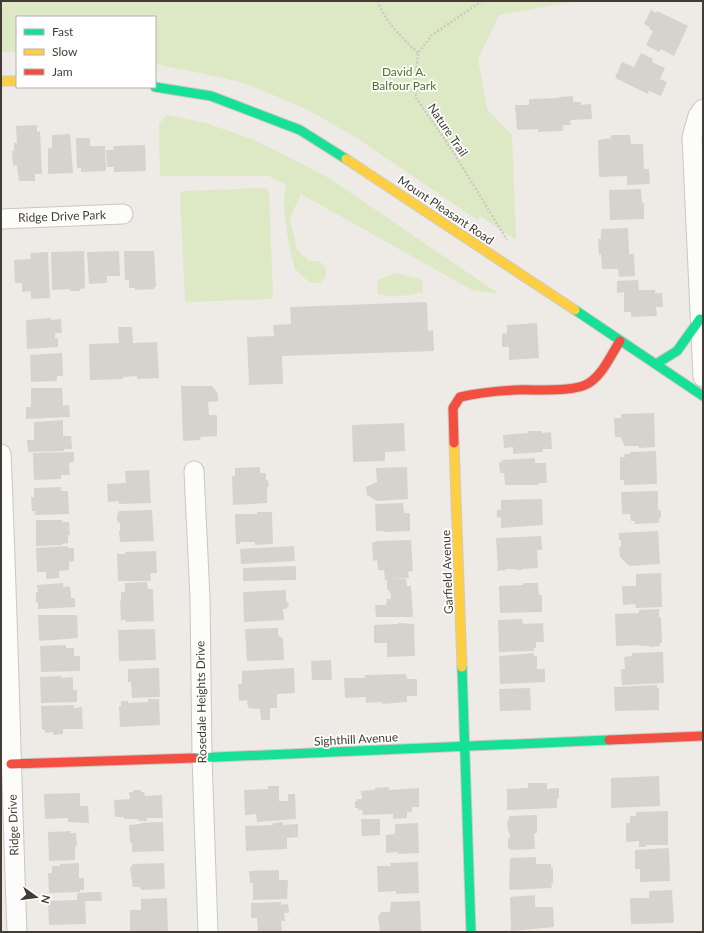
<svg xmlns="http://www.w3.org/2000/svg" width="704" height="933" viewBox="0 0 704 933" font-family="Lato,sans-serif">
<rect width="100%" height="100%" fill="#eeebe6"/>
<g fill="#dce9c4">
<polygon points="1,1 578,1 499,15 478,59 487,109 512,135 516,240 480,216 477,220 357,138 308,110 250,85 224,78 155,64 155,17 17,17 17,52 1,52"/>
<polygon points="166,115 206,123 254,140 296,161 329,178 499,294 472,290 301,194 290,218 297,250 309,261 319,261 326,267 326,277 320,283 310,283 295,269 289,245 285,219 284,199 286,185 269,176 160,176 159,124"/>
<polygon points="265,188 269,192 273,297 270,299 187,302 185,300 180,196 181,193 184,191"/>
<path d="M396,273L422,280L423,292C407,296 394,298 378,294L377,280Z"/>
</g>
<g fill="#d6d2cd">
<polygon points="651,10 656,13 657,11 688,26 674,56 661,49 659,52 646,45 653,31 649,29 650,27 644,24"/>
<polygon points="641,53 653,59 652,62 665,68 660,79 667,82 661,96 649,91 648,94 615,78 622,62 634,67"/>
<polygon points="573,96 573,102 581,102 581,105 591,104 592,119 570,120 571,125 563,125 563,131 538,132 538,129 517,130 515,105 529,105 529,99 559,98 559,97"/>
<polygon points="37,125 37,132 40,131 42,174 35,174 35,181 19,181 17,165 13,166 12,151 14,151 14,143 17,143 16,126"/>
<polygon points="70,134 73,173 48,174 48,148 52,148 52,135"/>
<polygon points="611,135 630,135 631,144 643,144 644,169 649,169 650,184 627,185 627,176 599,177 598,140 611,138"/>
<polygon points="76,138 90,138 90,146 105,146 106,171 81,172 81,168 77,168"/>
<polygon points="145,145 146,171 114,172 114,167 107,167 106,150 114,150 113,146"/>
<polygon points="641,189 642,203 644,203 644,219 610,220 609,190"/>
<polygon points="628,228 629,254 634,254 635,276 619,277 618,269 602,269 601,254 599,255 598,239 601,239 601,229"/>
<polygon points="84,251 85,288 80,289 80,291 70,291 70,289 52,290 51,252"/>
<polygon points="119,251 120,276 107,276 107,283 89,284 87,252"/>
<polygon points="124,251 154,251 156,287 154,287 154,289 135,290 135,288 129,288 129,280 125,280"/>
<polygon points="48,252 50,298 31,299 31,291 22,292 22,283 15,283 14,260 31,259 30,253"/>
<polygon points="638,280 639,290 655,290 655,293 662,293 663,307 656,307 657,316 631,317 631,312 624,312 624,292 617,293 617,281"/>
<polygon points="427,302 428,331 433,330 434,351 282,356 283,384 249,385 247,337 274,336 273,325 291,324 290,307"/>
<polygon points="51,318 51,320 61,319 62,333 55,333 55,338 58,338 58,347 27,349 26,320"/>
<polygon points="537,323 539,358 509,360 509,347 502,347 502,334 507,333 507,325"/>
<polygon points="118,327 132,327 133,343 157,342 159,378 137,379 137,376 123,377 123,379 90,380 89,344 119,343"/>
<polygon points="62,353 63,376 57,376 57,381 31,382 30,355"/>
<polygon points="181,386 212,386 218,394 218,401 208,402 209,415 217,415 217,436 201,437 200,440 183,441"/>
<polygon points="31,388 62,388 63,406 69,405 70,417 26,419 26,407 31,407"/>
<polygon points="654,413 655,447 639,448 639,446 624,446 623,441 622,441 621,437 615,437 614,418 621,418 621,414"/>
<polygon points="63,420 63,436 71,436 72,449 64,449 64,451 28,452 27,440 34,440 34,422"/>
<polygon points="404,423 405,451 385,452 385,461 353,462 352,425"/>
<polygon points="528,431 542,431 542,433 551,432 552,449 543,449 543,452 513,454 513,447 504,448 503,435 528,433"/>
<polygon points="656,451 657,484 624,485 624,480 620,480 620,457 625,457 624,454 630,454 630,452"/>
<polygon points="74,452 74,462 69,463 70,475 61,475 61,479 34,480 33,453"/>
<polygon points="535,458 535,463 546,463 547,483 538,483 539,485 505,485 504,473 500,473 499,462 502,462 502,460"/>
<polygon points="260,467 260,473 266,473 266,480 268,480 269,487 267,487 267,503 233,505 232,476 235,476 235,468"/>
<polygon points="407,467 408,499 377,501 367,495 366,487 377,482 376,468"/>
<polygon points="149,470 151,503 119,504 118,501 108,502 107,484 126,483 125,471"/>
<polygon points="61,487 61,491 68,491 69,514 35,515 35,511 32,511 31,497 34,497 34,488"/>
<polygon points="658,491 658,510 661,510 661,518 659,518 659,523 635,524 635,521 631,521 630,514 622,514 621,492"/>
<polygon points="542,499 543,525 501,528 501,517 497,518 497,510 501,510 501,500"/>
<polygon points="403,503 404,513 410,513 410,531 383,532 383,531 376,531 375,504"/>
<polygon points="152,510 154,541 120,542 119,531 120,531 120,523 117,521 117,515 119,511"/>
<polygon points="257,512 272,512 273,544 255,545 255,542 240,542 240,544 236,544 235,514 257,514"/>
<polygon points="36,520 62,520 62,522 69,522 70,535 68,535 68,543 62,544 62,545 36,546"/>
<polygon points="658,531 660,564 629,566 620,557 619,547 621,547 621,540 619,540 619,533"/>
<polygon points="541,536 542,550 537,550 538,568 522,569 522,570 517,570 517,569 506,569 506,570 496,571 498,569 496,538"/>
<polygon points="411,540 413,571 408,572 409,578 390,579 406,579 407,586 411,586 413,617 376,617 375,605 386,605 387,599 391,599 391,596 389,590 387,590 387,580 385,580 384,570 378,570 377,560 373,561 372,543 377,541"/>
<polygon points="68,546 68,548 74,548 74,561 69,562 69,570 59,571 59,578 46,579 46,572 37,572 36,548"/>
<polygon points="294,546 295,561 241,564 240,549"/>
<polygon points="156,551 157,573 150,573 151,581 118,581 117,554 125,554 125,552"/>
<polygon points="296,566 296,580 243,581 243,568"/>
<polygon points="661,573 662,607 636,608 635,604 623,605 622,586 636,586 636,574"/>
<polygon points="147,582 148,589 153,589 154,621 126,622 126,620 121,620 120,601 121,601 121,592 125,592 125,583"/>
<polygon points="63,583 63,587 70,586 71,598 75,598 75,607 38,609 38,602 36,602 36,592 38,592 37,585"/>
<polygon points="523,583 538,583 539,595 542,595 542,612 500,613 499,586 523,585"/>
<polygon points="286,590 286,601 288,602 289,606 286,609 283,609 284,620 244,622 243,592"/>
<polygon points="659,609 659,618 661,617 662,643 660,643 660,646 650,647 650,646 641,646 641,645 616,646 615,614 639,613 639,610"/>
<polygon points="38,615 77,615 78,638 39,641"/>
<polygon points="522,619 523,624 543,623 544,642 536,642 536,648 534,648 534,651 499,652 498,620"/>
<polygon points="398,623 414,624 415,656 387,657 387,643 374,643 374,625 398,624"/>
<polygon points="278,628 278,635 283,639 284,660 247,661 245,629"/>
<polygon points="155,629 156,660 119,661 118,630"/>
<polygon points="66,645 66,648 74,648 74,656 80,656 80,671 41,672 40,646"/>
<polygon points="663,652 664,683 622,685 621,669 625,669 624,657 632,656 632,653"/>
<polygon points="534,653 534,656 537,656 537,669 545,669 545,682 500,684 499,656"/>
<polygon points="331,660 332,680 312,680 311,661"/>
<polygon points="159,668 160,697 132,698 131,682 128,682 128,669"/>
<polygon points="294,668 295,693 277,694 277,708 270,708 270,720 261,720 260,709 248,708 247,700 239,701 238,684 242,684 242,671"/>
<polygon points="406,674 407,679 417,679 417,696 407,696 407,702 382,704 382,702 366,703 366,697 345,698 344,678 365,678 365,675"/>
<polygon points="61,676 61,678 73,677 73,690 77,690 77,702 41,703 40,677"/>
<polygon points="657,685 657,688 659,688 659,710 615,711 614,687"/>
<polygon points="530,688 531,710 500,711 499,689"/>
<polygon points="148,699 159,699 160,725 120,727 119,706 121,706 121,701 128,701 128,703 148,702"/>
<polygon points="74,705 74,708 82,707 83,729 63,729 63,734 53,735 53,732 45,733 45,730 42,730 41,706"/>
<polygon points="659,776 660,806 611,808 611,778"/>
<polygon points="528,783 547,783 547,789 559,788 559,798 557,799 557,808 507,810 507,789 528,788"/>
<polygon points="268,786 279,786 279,801 288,801 288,794 295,794 296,819 257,822 256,814 245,815 244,790 268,789"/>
<polygon points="389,787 389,790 419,788 419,807 412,807 412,812 407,812 407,818 393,819 393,814 363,815 362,810 358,810 358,808 355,808 355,801 357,801 357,799 362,799 361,791 375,790 375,788"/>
<polygon points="133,790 141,790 141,792 144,792 145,796 162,795 163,818 147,818 147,821 138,821 138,819 124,819 124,817 115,817 114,800 130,799 129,792 133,792"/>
<polygon points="80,793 80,806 88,806 89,823 68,822 68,818 45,819 44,794"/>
<polygon points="668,811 668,845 646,845 646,847 639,847 639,841 626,842 626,823 630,823 630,816 636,816 636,812"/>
<polygon points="537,815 537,833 534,833 535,849 510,850 510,848 508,849 508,838 510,838 509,831 508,831 507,821 509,820 509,816"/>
<polygon points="361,819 380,819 380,835 362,836"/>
<polygon points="163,822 164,851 132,852 132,843 130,843 129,825 141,824 140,823"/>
<polygon points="283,822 283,825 298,824 298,837 287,838 287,849 246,851 245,826 273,825 273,823"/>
<polygon points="418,823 419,853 398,854 398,852 386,853 386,835 395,834 395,824"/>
<polygon points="71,831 70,833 76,833 77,846 75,846 75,860 49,861 48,832"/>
<polygon points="669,848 670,881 640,882 640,869 635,869 635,850"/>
<polygon points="536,857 536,864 551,864 551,868 553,868 553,883 551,884 552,888 509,890 510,858"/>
<polygon points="418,862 419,893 396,894 396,891 378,892 377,866 391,866 390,863"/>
<polygon points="79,863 79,878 84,878 84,890 80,890 80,892 49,893 48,873 52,873 52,866 60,866 60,864"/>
<polygon points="164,863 165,889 141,890 140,887 133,887 130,867 132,867 132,864"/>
<polygon points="279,870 279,880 288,880 287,899 253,900 253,883 250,883 249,871"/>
<polygon points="672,890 674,923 631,924 630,898 649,898 649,891"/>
<polygon points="96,892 101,892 102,901 85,901 86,924 49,925 48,901 77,900 77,893"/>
<polygon points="535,895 535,907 553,907 554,927 511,931 510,897"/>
<polygon points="167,898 168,932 130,932 130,910 141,910 141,899"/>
<polygon points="420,901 421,932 380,932 378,917 379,917 379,914 381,914 381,912 390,912 391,902"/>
<polygon points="281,902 281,905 288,904 289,913 284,913 285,921 281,921 282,932 258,932 257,918 251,918 251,903"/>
</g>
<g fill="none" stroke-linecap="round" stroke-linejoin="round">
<defs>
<g id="street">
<polyline points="703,109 698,116 692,137 703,377"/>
<polyline points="1,219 123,214"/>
<path d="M1,454C8,613 11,773 17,932"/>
<polyline points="194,471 200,598 202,758 208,932"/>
</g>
<g id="fast">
<polyline points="155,87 211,96 300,130 346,159"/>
<polyline points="575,310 703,396"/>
<polyline points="656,364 677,351 700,319"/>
<polyline points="462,667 471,932"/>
<polyline points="194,758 609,740"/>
</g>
<g id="slow">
<polyline points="1,81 17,81"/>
<polyline points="346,159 575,310"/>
<polyline points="454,443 462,667"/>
</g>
<g id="jam">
<path d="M454,443L453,408L460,397C478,393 497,391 515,390C534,389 574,393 589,383C603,374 611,355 620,341"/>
<polyline points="609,740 703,736"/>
<polyline points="11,764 194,758"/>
</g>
</defs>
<use href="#street" stroke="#cac7c2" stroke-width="21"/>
<use href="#fast" stroke="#cfcabe" stroke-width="11"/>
<use href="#slow" stroke="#cfcabe" stroke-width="11"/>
<use href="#jam" stroke="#cfcabe" stroke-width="11"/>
<g stroke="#cccac6" stroke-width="2.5" stroke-dasharray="2 2" stroke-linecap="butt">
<path d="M378,1C384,22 403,38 418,53"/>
<polyline points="482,1 432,35 418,53 416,73 416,98 452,150 507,240"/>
</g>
<use href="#street" stroke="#fcfcfb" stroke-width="19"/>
<use href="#fast" stroke="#16e098" stroke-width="9"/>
<use href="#slow" stroke="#ffcf43" stroke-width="9"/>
<use href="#jam" stroke="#f24e42" stroke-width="9"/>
</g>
<g text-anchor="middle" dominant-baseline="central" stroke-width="3.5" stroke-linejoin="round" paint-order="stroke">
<g font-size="12" fill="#467624" stroke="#fff">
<text x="404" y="71">David A.<tspan x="404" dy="14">Balfour Park</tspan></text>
</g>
<g font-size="12" fill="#433c32" stroke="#fff">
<text transform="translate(448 130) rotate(56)">Nature Trail</text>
<text transform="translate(446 210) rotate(34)">Mount Pleasant Road</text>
<text transform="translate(62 216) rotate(-2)">Ridge Drive Park</text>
<text transform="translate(447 572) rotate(-92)">Garfield Avenue</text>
<text transform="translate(201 702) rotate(-91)">Rosedale Heights Drive</text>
<text transform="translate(356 739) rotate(-3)">Sighthill Avenue</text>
<text transform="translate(13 825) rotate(-92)">Ridge Drive</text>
</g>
</g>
<rect width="704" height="933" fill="none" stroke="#433c32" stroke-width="4"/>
<rect x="16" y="16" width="140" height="72" fill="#ffffff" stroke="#b4b1ad"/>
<rect x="24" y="29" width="20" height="6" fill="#16e098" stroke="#b4b1ad"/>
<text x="52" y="36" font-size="12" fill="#433c32">Fast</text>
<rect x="24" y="49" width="20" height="6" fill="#ffcf43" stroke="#b4b1ad"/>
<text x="52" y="56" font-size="12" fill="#433c32">Slow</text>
<rect x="24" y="69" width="20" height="6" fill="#f24e42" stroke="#b4b1ad"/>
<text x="52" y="76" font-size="12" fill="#433c32">Jam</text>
<g transform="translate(36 897) rotate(104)" stroke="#ffffff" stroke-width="3" paint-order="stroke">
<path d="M0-3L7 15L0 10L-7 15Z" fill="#433c32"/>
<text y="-6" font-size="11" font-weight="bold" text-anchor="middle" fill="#433c32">N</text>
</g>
</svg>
